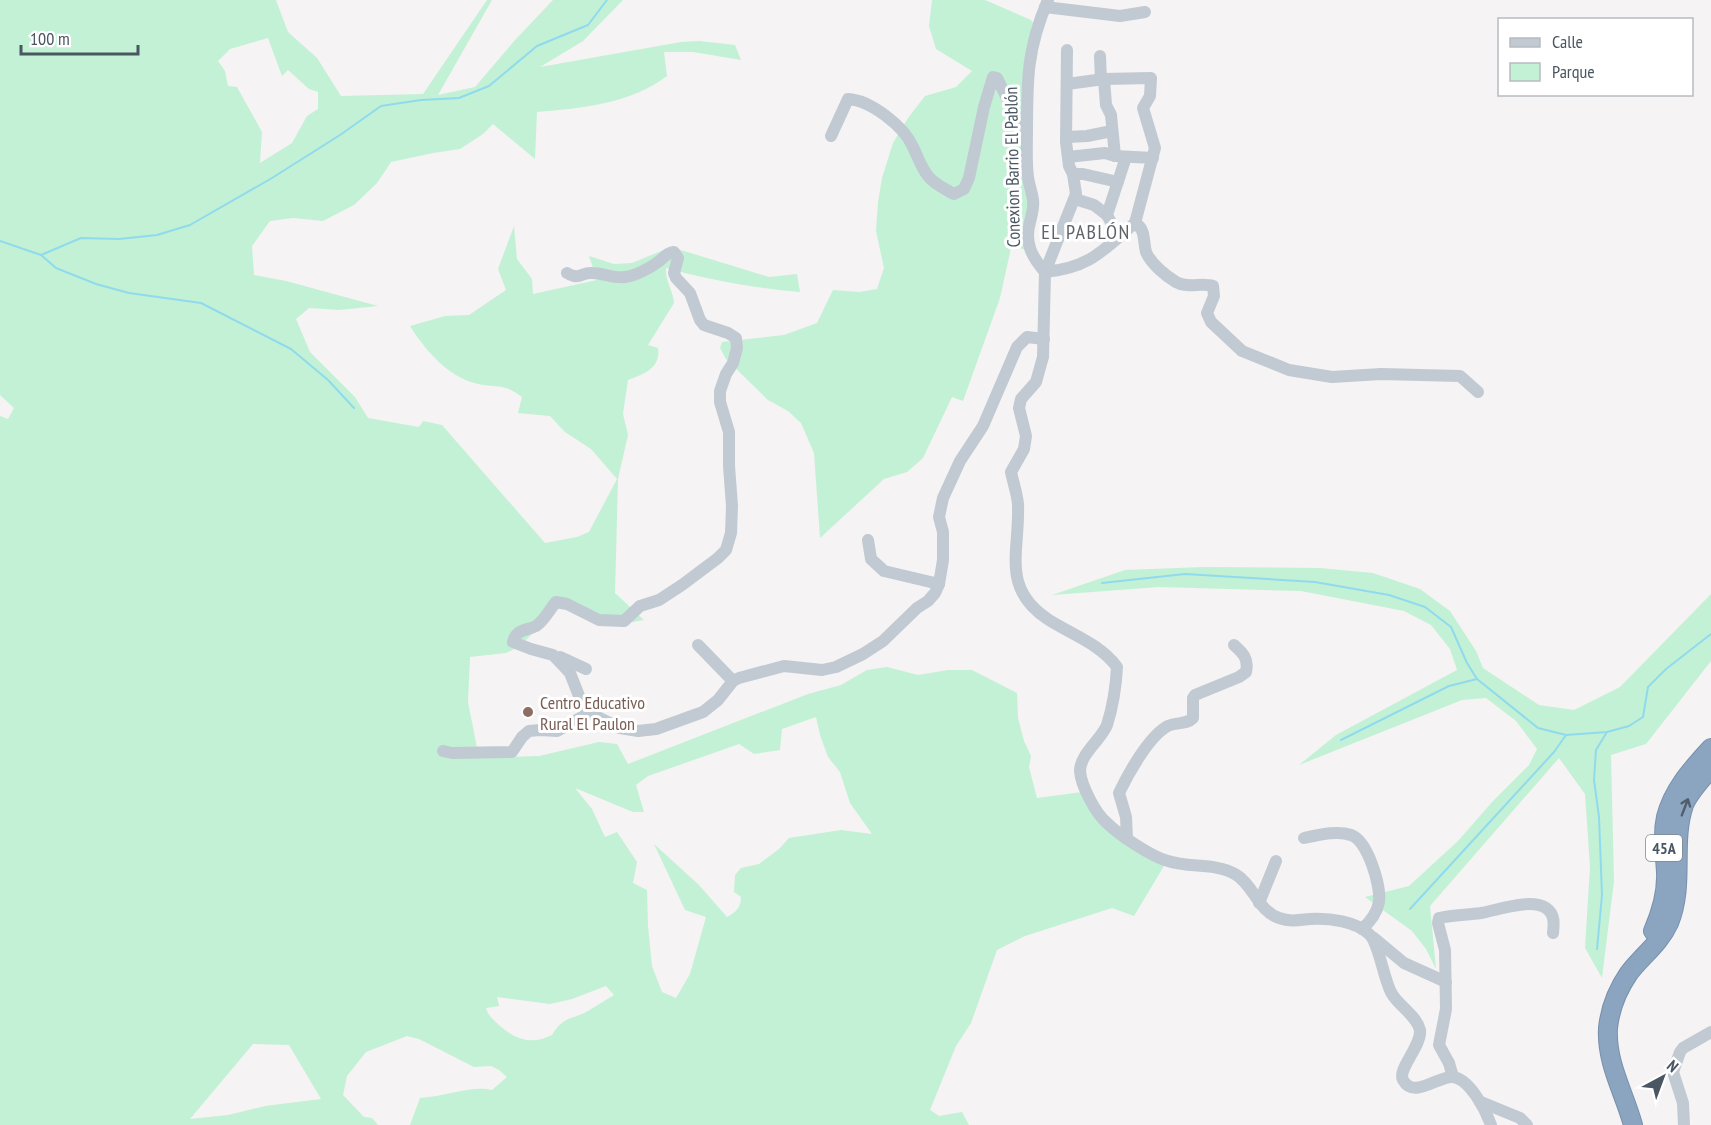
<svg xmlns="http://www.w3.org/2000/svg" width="1711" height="1125" viewBox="0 0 1711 1125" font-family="'PT Sans Narrow',sans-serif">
<rect width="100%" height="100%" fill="#f5f3f3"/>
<g fill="#c3f1d5" fill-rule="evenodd">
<path d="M0,0H276L288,32L317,58L341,96L423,94L487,0H492L438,95L475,87L516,39L553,0H623L583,41L540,67L681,42L699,41L735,45L741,60L693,52H664L667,76C629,104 583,108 537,112L535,159L493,124L483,134L460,149L433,153L391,162L377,183L354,205L323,221L293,218L270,221L252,246L254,275L286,281L378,306L339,310L309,308L296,319L310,352L355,397L368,418L419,427L423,421L442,425L545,543L577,537L589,532L617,479L591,449L565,432L550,416L518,413L522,397C504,383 498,388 478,384C449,378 425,350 410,326L445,316L469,315L506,290L498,269L514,226L517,259L532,279L533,294L597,280L589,256L614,264L632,263L671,247L769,277L797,274L800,292C755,288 709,280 666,268C665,281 673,290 674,303L648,345L658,348C661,368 644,374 628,380L623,414L628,435L618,479L615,593L644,620L622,624L559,607L519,647L506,653L470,657L468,702L479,758L539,756L599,742L617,744L628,764L808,694L841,685L867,670L887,667L918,675L948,670H972L1017,693L1018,718L1024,741L1031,756L1029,767L1037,798L1082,792L1092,809L1167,861L1134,916L1112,908L1025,936L997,950L971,1023L956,1046L930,1110L939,1116L962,1112L969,1125H410L420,1098C442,1097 474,1085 492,1090L507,1077L499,1070L491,1066L474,1067L419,1039L407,1036L366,1052L347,1076L343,1095L364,1117L372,1118L378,1125H0V416L8,419L14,408L0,395ZM268,38L282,76L288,70L309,89L318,92V109L307,116L292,143L260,163L262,132L237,87L228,86L225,71L218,61L230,49ZM816,717L820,735L828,757L840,772L850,803L872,834L841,830L789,838L779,849L759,864L741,868L735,875L734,892L741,897C741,908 736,912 727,917L699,885L654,844L685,910L706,917L690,974L676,998L662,992L652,966L648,926L647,890L633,883L637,862L617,832L605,837L592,809L575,788L633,812H644L636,785L648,776L739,744L754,754L780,750L782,729ZM606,986L614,995C605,1000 597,1006 588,1011C571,1020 564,1016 552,1035C532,1045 516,1040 500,1026C494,1020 488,1016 486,1008L499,1006L497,997L550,1004L572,999ZM253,1044L289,1045L321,1099L265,1106L228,1115L190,1119Z"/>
<polygon points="932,0 985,0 1031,20 1038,29 1033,52 1029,251 1014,246 1011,248 1000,298 963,401 952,397 923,458 907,472 884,479 820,538 814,453 801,423 788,411 768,400 726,359 720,348 722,342 784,335 817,323 833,290 859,292 877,289 884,268 876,231 878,202 882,178 893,143 908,118 925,96 956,87 972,71 936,49 929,26"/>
<polygon points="1204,567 1320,568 1373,573 1420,589 1450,611 1476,651 1483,668 1539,705 1574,710 1620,687 1711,594 1711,661 1646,744 1611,755 1614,881 1602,978 1585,948 1590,867 1585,794 1559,758 1430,906 1436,969 1426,949 1412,931 1365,897 1409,886 1458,841 1493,801 1529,765 1537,749 1516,721 1486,698 1462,700 1299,765 1336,735 1457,670 1450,649 1431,625 1404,611 1301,591 1159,587 1052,595 1125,570"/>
</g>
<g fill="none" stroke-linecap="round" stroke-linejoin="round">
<g stroke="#90daee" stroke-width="2">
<polyline points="0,241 41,255 81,238 119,239 157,235 190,225 272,178 340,135 381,106 421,100 459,98 489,86 537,46 588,25 607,0"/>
<polyline points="41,255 56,268 96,284 129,293 201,303 291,349 328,380 354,408"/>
<polyline points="1102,583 1185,574 1315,582 1389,595 1425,607 1451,627 1467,663 1477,679 1538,728 1566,735 1607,732 1629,726 1643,717 1648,687 1666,669 1711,634"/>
<polyline points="1341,740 1449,686 1477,679"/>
<polyline points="1410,909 1554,752 1566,735"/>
<polyline points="1597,949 1602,895 1599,817 1594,780 1596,750 1607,732"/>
</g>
<defs>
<g id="highway">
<path d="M1653,931C1661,913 1667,892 1666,872C1665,854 1662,835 1666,817C1673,789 1692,769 1711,748"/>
<path d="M1633,1125C1624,1092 1606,1063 1608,1028C1610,1009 1618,989 1629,973C1642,956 1660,943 1669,923C1685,885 1671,843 1684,805C1689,792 1702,779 1711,768"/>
</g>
</defs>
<use href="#highway" stroke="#7690ad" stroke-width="20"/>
<g stroke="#c1cad2" stroke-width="12">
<path d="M1048,0C1027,48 1027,80 1027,131C1027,146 1026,162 1028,177C1029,185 1032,192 1033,200C1034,208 1032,214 1030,222C1024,243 1032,257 1045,272L1043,357L1036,382L1021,399L1019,408L1026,436L1024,449L1011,472C1013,482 1017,493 1018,504C1020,552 1000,588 1049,620C1073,635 1100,644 1117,667C1116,686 1113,706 1107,725C1101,740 1080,754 1080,771C1081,786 1096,814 1107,823C1119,835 1152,857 1168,861C1189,868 1216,863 1235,874C1253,884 1258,911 1279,918C1291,922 1299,920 1310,919C1329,918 1357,921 1370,935C1379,944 1384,981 1392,994C1399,1006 1417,1016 1420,1030C1422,1046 1397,1069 1403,1080C1414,1100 1439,1075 1453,1077C1470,1079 1486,1111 1491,1125"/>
<polyline points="1045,7 1120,16 1145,12"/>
<path d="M1067,50L1066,142L1069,166L1073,174L1076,194L1045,272C1090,268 1103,250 1135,223C1146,229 1143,241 1146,252C1151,264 1166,276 1176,282C1188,289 1201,282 1213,286L1214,296L1207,313L1211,322L1242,351L1289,370L1332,377L1381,374L1460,376L1478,392"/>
<polyline points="1100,56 1101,80"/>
<polyline points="1104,79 1106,105 1111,115 1115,156"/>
<polyline points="1067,84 1104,79 1151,78 1150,96 1143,108 1155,148 1135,223"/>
<path d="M831,136L848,99C870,100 904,126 913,147C918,157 921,167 928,176C934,184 945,189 954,194L964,189L969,178L984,107L993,77L997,78L1025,134"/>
<polyline points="1067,137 1087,136 1112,131"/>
<polyline points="1068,157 1105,153 1115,156 1153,158"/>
<polyline points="1073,174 1083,174 1118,182"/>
<polyline points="1075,199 1094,205 1107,215"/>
<polyline points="1120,236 1113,226 1107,215 1126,157"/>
<path d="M567,273C580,281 581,272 592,273C603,273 615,279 625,277C635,276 650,268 658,262C664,258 666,253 674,252L678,258L674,273L676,278L690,293L700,320L704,325L728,333L736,338L737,348L733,363L726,374L720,391V402L729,432V466L732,506L731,533L726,550L718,558L682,585L659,600L640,606L624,621L599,620L567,604L556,602C549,610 545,620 536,626C526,631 516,629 513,642L531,649L553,655L570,673L581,701L589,713L620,728L638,731L656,729L703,712L718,700L733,681L739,678L784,666L822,670L836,667L863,654L883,641L917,608L928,601L935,593L939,584L943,560V532L939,517L943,498L960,461L983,426L1017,347L1027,337L1044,339"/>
<polyline points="868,540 871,559 884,571 939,584"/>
<polyline points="698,645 733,681"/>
<polyline points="560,657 586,669"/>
<polyline points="443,751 452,753 512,752 522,737 529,731 540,730 557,731 589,713"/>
<path d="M1127,838L1126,817L1119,793C1128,774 1148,738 1166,727C1175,721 1185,726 1193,718V698L1195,695L1239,677L1246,672C1249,659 1243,653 1234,645"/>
<path d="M1304,838C1318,835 1337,830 1351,835C1368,841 1381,886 1379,902C1377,913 1370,922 1362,929"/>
<polyline points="1259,903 1276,861"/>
<polyline points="1374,938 1404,963 1446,982"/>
<path d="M1453,1077L1449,1063L1439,1045L1446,1009L1445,950L1438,923L1439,918C1453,915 1467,915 1481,913C1498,910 1531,898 1546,908C1555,914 1554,924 1553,933"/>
<polyline points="1481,1102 1520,1118 1527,1125"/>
<polyline points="1684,1125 1683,1103 1673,1072 1680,1052 1683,1048 1711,1032"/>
</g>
<use href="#highway" stroke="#8ba5c1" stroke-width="18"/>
</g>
<defs><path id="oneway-shaft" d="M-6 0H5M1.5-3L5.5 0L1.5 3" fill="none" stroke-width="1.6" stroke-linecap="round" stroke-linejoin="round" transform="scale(1.5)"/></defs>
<use stroke="#505e6b" href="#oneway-shaft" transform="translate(1685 807) rotate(-69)"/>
<circle fill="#8d6e63" stroke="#fff" stroke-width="2" cx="528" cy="712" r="6"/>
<g text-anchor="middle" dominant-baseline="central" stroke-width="6" stroke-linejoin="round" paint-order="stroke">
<rect fill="#fff" stroke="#808990" stroke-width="1.5" x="1646" y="835" width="36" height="26" rx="4.5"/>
<g font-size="16" font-weight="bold" fill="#4a5661">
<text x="1664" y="848">45A</text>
</g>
<g font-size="18" fill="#4a5661" stroke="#fff">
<text transform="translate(1012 167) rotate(-91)">Conexion Barrio El Pablón</text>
</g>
<g font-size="18" fill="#785e54" stroke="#fff" text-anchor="start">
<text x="540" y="702">Centro Educativo<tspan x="540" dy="21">Rural El Paulon</tspan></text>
</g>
<g font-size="20" letter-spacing="1.5" fill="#5f6368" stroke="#fff">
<text x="1086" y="232">EL PABLÓN</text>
</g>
</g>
<rect x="1498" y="18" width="195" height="78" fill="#ffffff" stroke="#b7bbc0" stroke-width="1.5"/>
<rect x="1510" y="38" width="30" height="9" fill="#c1cad2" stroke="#b7bbc0" stroke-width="1.5"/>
<text x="1552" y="48" font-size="18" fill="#4a5661">Calle</text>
<rect x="1510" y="63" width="30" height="18" fill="#c3f1d5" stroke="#b7bbc0" stroke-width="1.5"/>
<text x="1552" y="78" font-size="18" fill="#4a5661">Parque</text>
<g transform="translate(1663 1077) rotate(41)" stroke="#ffffff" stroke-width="4.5" paint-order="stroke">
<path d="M0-4.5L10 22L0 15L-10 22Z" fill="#4a5661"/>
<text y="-9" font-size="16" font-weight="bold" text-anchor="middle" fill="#4a5661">N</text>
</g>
<path d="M21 45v9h117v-9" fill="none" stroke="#4a5661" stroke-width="3"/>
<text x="30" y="45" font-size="18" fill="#4a5661" stroke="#ffffff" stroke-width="4.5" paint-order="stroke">100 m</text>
</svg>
